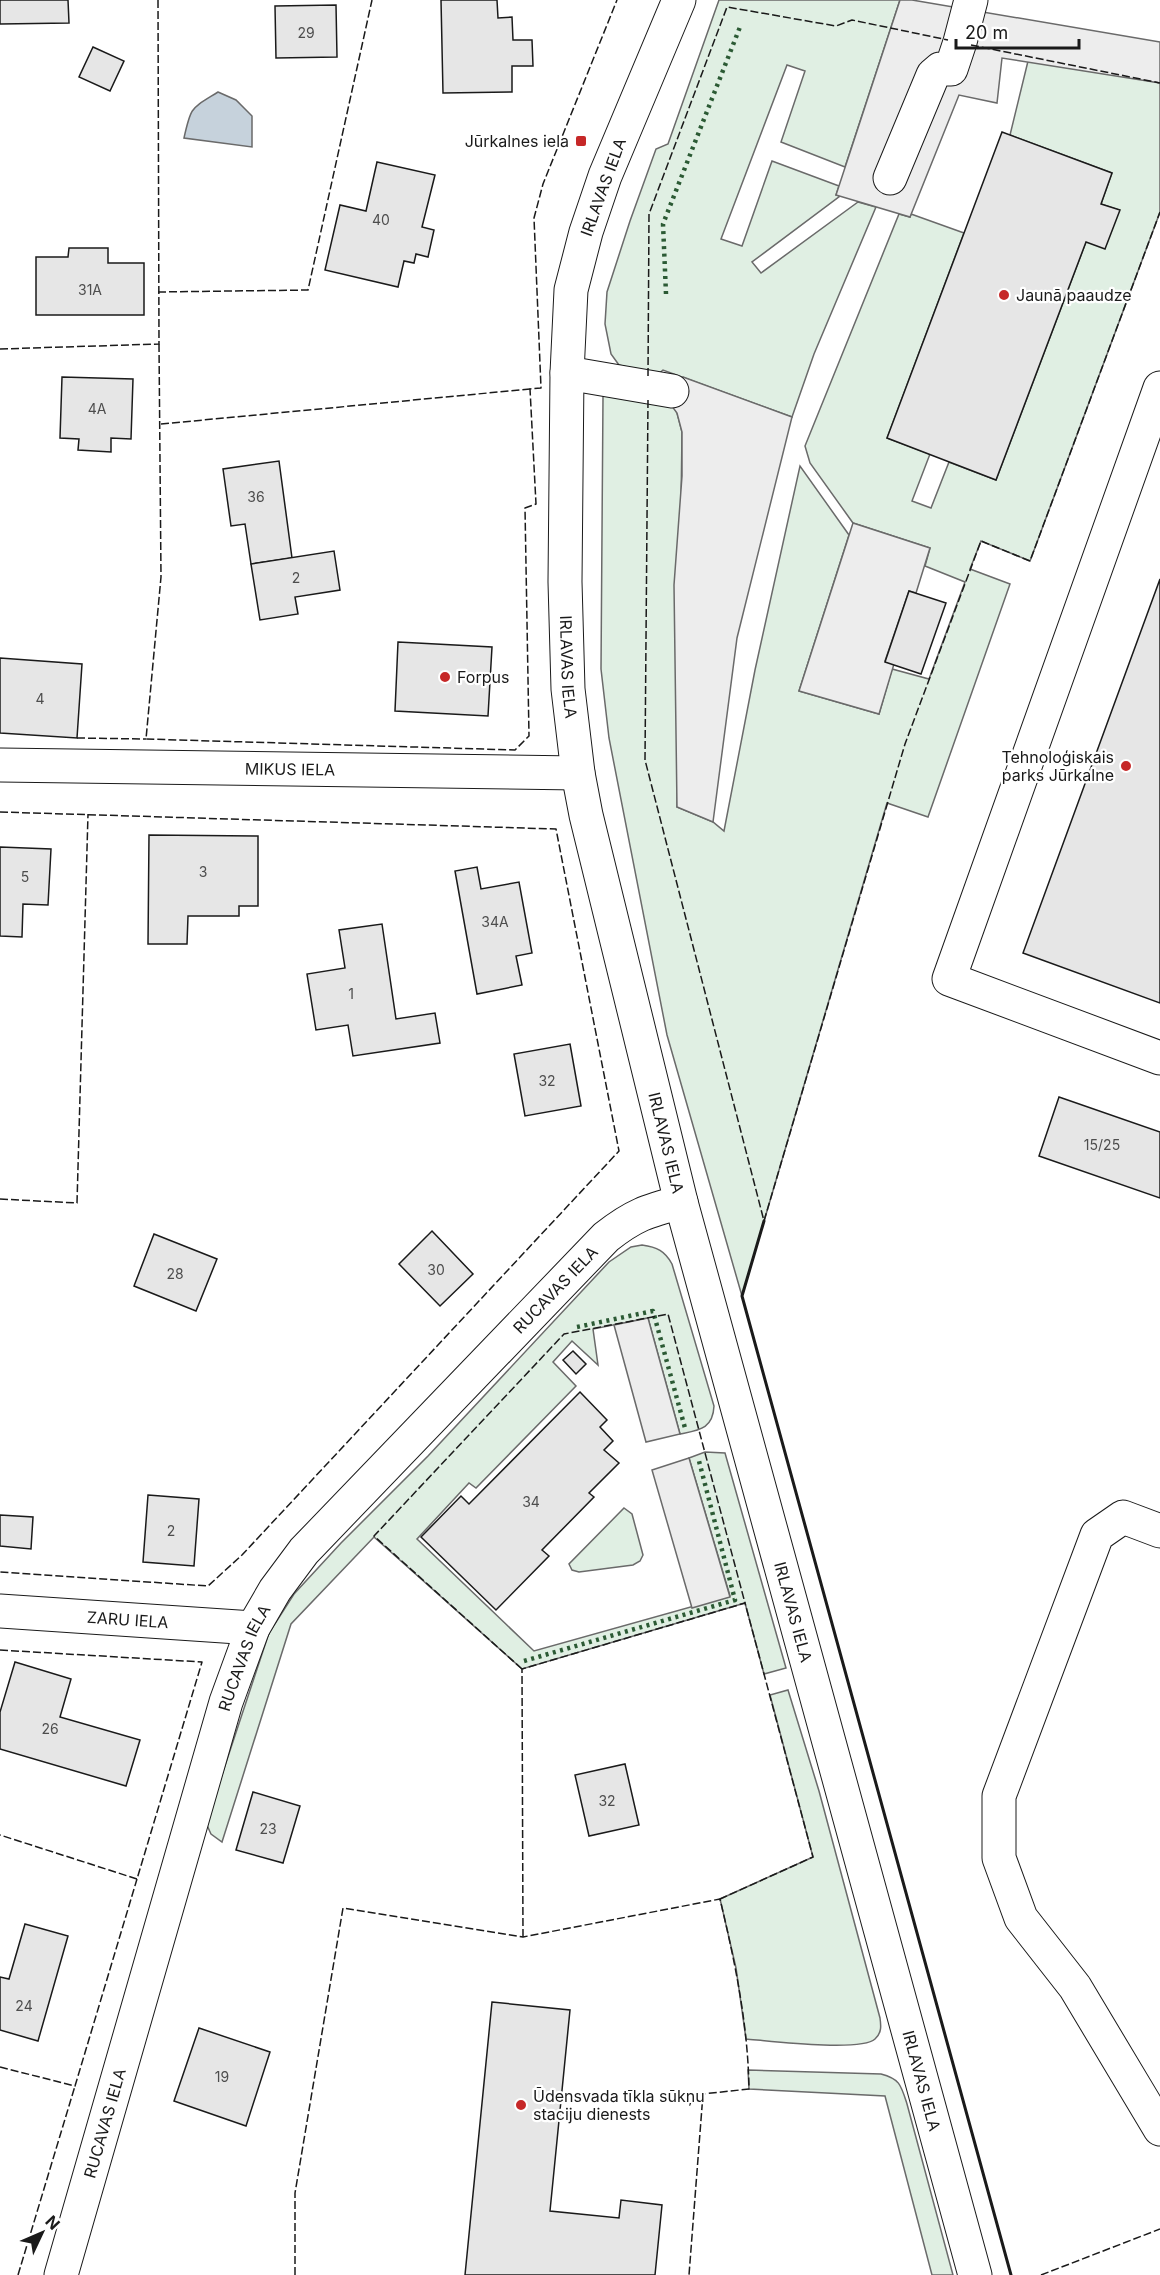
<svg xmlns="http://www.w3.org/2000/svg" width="1160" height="2275" viewBox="0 0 1160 2275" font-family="Inter,sans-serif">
<rect width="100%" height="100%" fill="#fff"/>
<g fill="#e0efe3" stroke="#6a6a6a" stroke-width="1.5">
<polygon points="719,0 900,0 845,167 781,142 805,71 787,65 721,239 742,246 772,161 839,186 836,195 840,196 752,262 761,273 858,202 876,207 814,354 792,417 663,370 657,375 619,365 611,354 605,324 607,292 630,221 656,149 668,144"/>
<polygon points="1029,57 1160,83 1160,212 1030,561 981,541 970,569 1010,584 928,817 887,803 742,1296 667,1035 609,738 601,669 603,397 608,388 672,404 677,413 682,432 677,807 713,822 724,831 755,670 800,466 849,535 799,691 879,714 892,669 929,679 965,582 925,566 930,548 853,523 810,463 805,446 899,214 910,217 911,214 964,233 887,438 930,454 912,501 931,508 949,462 996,480 1086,242 1119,210 1101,204 1112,173 1010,135"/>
<path d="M642,1245C657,1247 665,1251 672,1264L714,1406C713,1429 699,1430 680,1434L648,1318L593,1329L598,1365L572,1341L553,1362L576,1386L476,1488L469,1483L417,1539L534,1651L730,1596L689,1458L705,1452L725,1453L786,1668L764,1674L745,1603L522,1669L374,1537L291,1624L222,1842L211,1834L206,1823L269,1633L294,1594L341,1543L428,1456L609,1262L631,1247Z"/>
<polygon points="624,1508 632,1514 643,1555 640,1561 633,1565 579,1572 572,1570 569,1564"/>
<path d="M788,1690L819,1791L880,2018C881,2025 882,2033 875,2039C861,2052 769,2041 746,2039L736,1968L720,1899L813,1857L770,1695Z"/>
<path d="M748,2070L881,2074C900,2079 901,2085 907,2104L953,2275H932L885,2096L749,2089Z"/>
</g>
<g fill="#ededed" stroke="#6a6a6a" stroke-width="1.5">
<polygon points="900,0 912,0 1160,42 1160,83 1002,58 997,103 959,95 910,217 836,195"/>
<polygon points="683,377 792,417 737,638 713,822 677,807 674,585 682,476 682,432 677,413 666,398"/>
<polygon points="853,523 930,548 916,593 909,591 885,661 894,664 879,714 799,691"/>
<polygon points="648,1318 680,1434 646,1442 614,1325"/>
<polygon points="689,1458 730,1597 692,1608 652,1470"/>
</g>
<path fill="#c6d2dc" stroke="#6a6a6a" stroke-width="1.5" d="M218,92L236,100L252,116V147L184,138C191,106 191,109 218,92Z"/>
<g fill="#e6e6e6" stroke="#1a1a1a" stroke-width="1.5">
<polygon points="0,0 68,0 69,23 0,24"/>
<polygon points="441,0 497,0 498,18 512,17 513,40 532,40 533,66 512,66 512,92 443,93"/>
<polygon points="336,5 337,57 276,58 275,6"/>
<polygon points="93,47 124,61 110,91 79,77"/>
<polygon points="1002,132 1112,173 1101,204 1120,210 1105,249 1086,242 996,480 887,438"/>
<polygon points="377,162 435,175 422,227 434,230 428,257 416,254 414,263 404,261 398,287 325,270 340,205 366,211"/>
<polygon points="69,248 108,248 108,263 144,263 144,315 36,315 36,257 68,257"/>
<polygon points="62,377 133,379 131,439 111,438 111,452 78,450 79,439 60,438"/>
<polygon points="279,461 292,558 251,564 245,524 231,526 223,469"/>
<polygon points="334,551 340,590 295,597 298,614 260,620 251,564"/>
<polygon points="1160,579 1160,1003 1023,953"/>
<polygon points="909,591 946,603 921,674 885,662"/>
<polygon points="398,642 492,647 488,716 395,711"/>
<polygon points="0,658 82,664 77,738 0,733"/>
<polygon points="149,835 258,836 258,906 239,906 239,916 188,916 187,944 148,944"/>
<polygon points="0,847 51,849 48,905 23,904 22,937 0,936"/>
<polygon points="477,867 481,889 519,882 532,953 516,956 522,985 477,994 455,871"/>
<polygon points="382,924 396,1019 435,1013 440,1043 353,1056 348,1025 316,1030 307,974 345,968 339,930"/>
<polygon points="570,1044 581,1106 525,1116 514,1054"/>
<polygon points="1059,1097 1160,1132 1160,1198 1039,1156"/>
<polygon points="432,1231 473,1274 440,1306 399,1264"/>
<polygon points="154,1234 217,1259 196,1311 134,1286"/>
<polygon points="573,1351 586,1364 576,1374 563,1360"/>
<polygon points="580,1392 607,1420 600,1427 613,1441 604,1450 619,1463 589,1493 594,1497 542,1550 549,1556 496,1610 421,1537 461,1496 469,1504"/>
<polygon points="148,1495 199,1499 194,1566 143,1562"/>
<polygon points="0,1515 33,1517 31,1549 0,1546"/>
<polygon points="15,1662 71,1679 60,1717 140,1740 126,1786 0,1749 0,1712"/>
<polygon points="625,1764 639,1825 589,1836 575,1775"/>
<polygon points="253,1792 300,1806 283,1863 236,1850"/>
<polygon points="25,1924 68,1936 38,2041 0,2030 0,1977 9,1979"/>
<polygon points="492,2002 570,2010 550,2211 619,2218 621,2200 662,2205 655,2275 465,2275"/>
<polygon points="199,2028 270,2052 246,2126 174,2101"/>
</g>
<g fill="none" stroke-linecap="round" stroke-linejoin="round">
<defs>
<g id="minor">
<path id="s1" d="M679,0L605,176L586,232L571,290L567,373L565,582L568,689L578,773L586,815L681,1202L975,2275"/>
<polyline points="890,178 933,75 940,69 951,69 960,42 971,0"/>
<polyline points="567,373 672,391"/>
<polyline points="1160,388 949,979 1160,1058"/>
<path id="s2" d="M0,765L578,773"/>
<polyline points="1160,1531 1123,1517 1097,1535 999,1796 999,1858 1021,1918 1075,1987 1160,2129"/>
<path id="s3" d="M0,1611L253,1628"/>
<path id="s4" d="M61,2275L226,1702L253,1628L275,1590L304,1551L606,1237C634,1215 647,1211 681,1202"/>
</g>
</defs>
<use href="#minor" stroke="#1a1a1a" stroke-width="35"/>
<use href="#minor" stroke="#fff" stroke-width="33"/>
<g stroke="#2b5a34" stroke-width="4.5" stroke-dasharray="3 4.5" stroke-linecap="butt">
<polyline points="666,294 663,224 740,27"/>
<polyline points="577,1327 653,1311 685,1428"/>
<polyline points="524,1661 735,1600 699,1461"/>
</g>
<g stroke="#1a1a1a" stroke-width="1.5" stroke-dasharray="8 3" stroke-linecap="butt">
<polyline points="971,45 1160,83"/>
<polyline points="158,292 308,290 372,0"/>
<polyline points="159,344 161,577 146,739 515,750 529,736 525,508 536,504 530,389 541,388 534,218 543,184 617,0"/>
<polyline points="0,349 159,344 158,0"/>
<polyline points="648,376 649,214 727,7 836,26 852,20 948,40"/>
<polyline points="648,400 645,760 764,1221"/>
<polyline points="161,424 530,389"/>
<polyline points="77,738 146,739"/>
<polyline points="0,812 556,829 619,1151 242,1555 208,1586 0,1572"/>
<polyline points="0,1199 77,1203 88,814"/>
<polyline points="764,1221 905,744 981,541 1030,561 1160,212"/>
<polyline points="0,1650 202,1662 137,1879 0,1835"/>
<polyline points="522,1669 374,1536 564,1334 668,1314 745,1603"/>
<polyline points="523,1937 522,1669 745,1603 813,1857 720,1899"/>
<polyline points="0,2067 75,2086 137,1879"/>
<polyline points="18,2275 75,2086"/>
<path d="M295,2275V2193L343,1908L523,1937L720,1899C735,1962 748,2024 749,2089L703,2094L689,2275"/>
<polyline points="1041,2275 1160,2229"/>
</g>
<polyline stroke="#1a1a1a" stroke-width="3" points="764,1221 742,1296 1011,2275"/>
</g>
<g fill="#c62828" stroke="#fff" stroke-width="2">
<rect x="575" y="135" width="12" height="12" rx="3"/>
<circle cx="1004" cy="295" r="6"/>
<circle cx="445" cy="677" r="6"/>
<circle cx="1126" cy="766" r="6"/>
<circle cx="521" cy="2105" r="6"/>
</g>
<g text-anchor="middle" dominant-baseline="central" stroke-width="4.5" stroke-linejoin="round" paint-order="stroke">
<g font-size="14" fill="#4d4d4d">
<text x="306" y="32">29</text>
<text x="381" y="219">40</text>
<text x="90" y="289">31A</text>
<text x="97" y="408">4A</text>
<text x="256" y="496">36</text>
<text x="296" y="577">2</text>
<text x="40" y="698">4</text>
<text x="203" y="871">3</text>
<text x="25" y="876">5</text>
<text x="495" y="921">34A</text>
<text x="351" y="993">1</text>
<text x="547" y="1080">32</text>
<text x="1102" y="1144">15/25</text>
<text x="436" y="1269">30</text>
<text x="175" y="1273">28</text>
<text x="531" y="1501">34</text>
<text x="171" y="1530">2</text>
<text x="50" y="1728">26</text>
<text x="607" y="1800">32</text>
<text x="268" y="1828">23</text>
<text x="24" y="2005">24</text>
<text x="222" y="2076">19</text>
</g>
<g font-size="16" fill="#1a1a1a" stroke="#fff" text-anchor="start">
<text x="569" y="141" text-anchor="end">Jūrkalnes iela</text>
<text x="1016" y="295">Jaunā paaudze</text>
<text x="457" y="677">Forpus</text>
<text x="1114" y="757" text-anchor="end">Tehnoloģiskais<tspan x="1114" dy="18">parks Jūrkalne</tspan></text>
<text x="533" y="2096">Ūdensvada tīkla sūkņu<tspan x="533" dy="18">staciju dienests</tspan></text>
</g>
<g font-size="16" fill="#1a1a1a" stroke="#fff">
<text transform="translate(603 187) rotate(-70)">IRLAVAS IELA</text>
<text stroke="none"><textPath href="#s1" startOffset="687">IRLAVAS IELA</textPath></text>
<text stroke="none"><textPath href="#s2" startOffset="290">MIKUS IELA</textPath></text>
<text stroke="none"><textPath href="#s1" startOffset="1174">IRLAVAS IELA</textPath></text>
<text stroke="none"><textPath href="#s4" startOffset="1130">RUCAVAS IELA</textPath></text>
<text stroke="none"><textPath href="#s1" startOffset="1660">IRLAVAS IELA</textPath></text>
<text stroke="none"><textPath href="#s3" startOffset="128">ZARU IELA</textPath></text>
<text stroke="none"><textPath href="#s4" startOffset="644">RUCAVAS IELA</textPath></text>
<text stroke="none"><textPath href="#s1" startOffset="2146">IRLAVAS IELA</textPath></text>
<text stroke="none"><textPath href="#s4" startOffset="158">RUCAVAS IELA</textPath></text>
</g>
</g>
<g transform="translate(42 2233) rotate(46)" stroke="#ffffff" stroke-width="4.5" paint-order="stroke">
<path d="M0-4.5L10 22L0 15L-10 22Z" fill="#1a1a1a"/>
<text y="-9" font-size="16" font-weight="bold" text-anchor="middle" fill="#1a1a1a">N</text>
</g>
<path d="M956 39v9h123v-9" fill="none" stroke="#1a1a1a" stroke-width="3"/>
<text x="965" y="39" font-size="18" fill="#1a1a1a" stroke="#ffffff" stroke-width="4.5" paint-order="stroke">20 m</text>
</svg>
